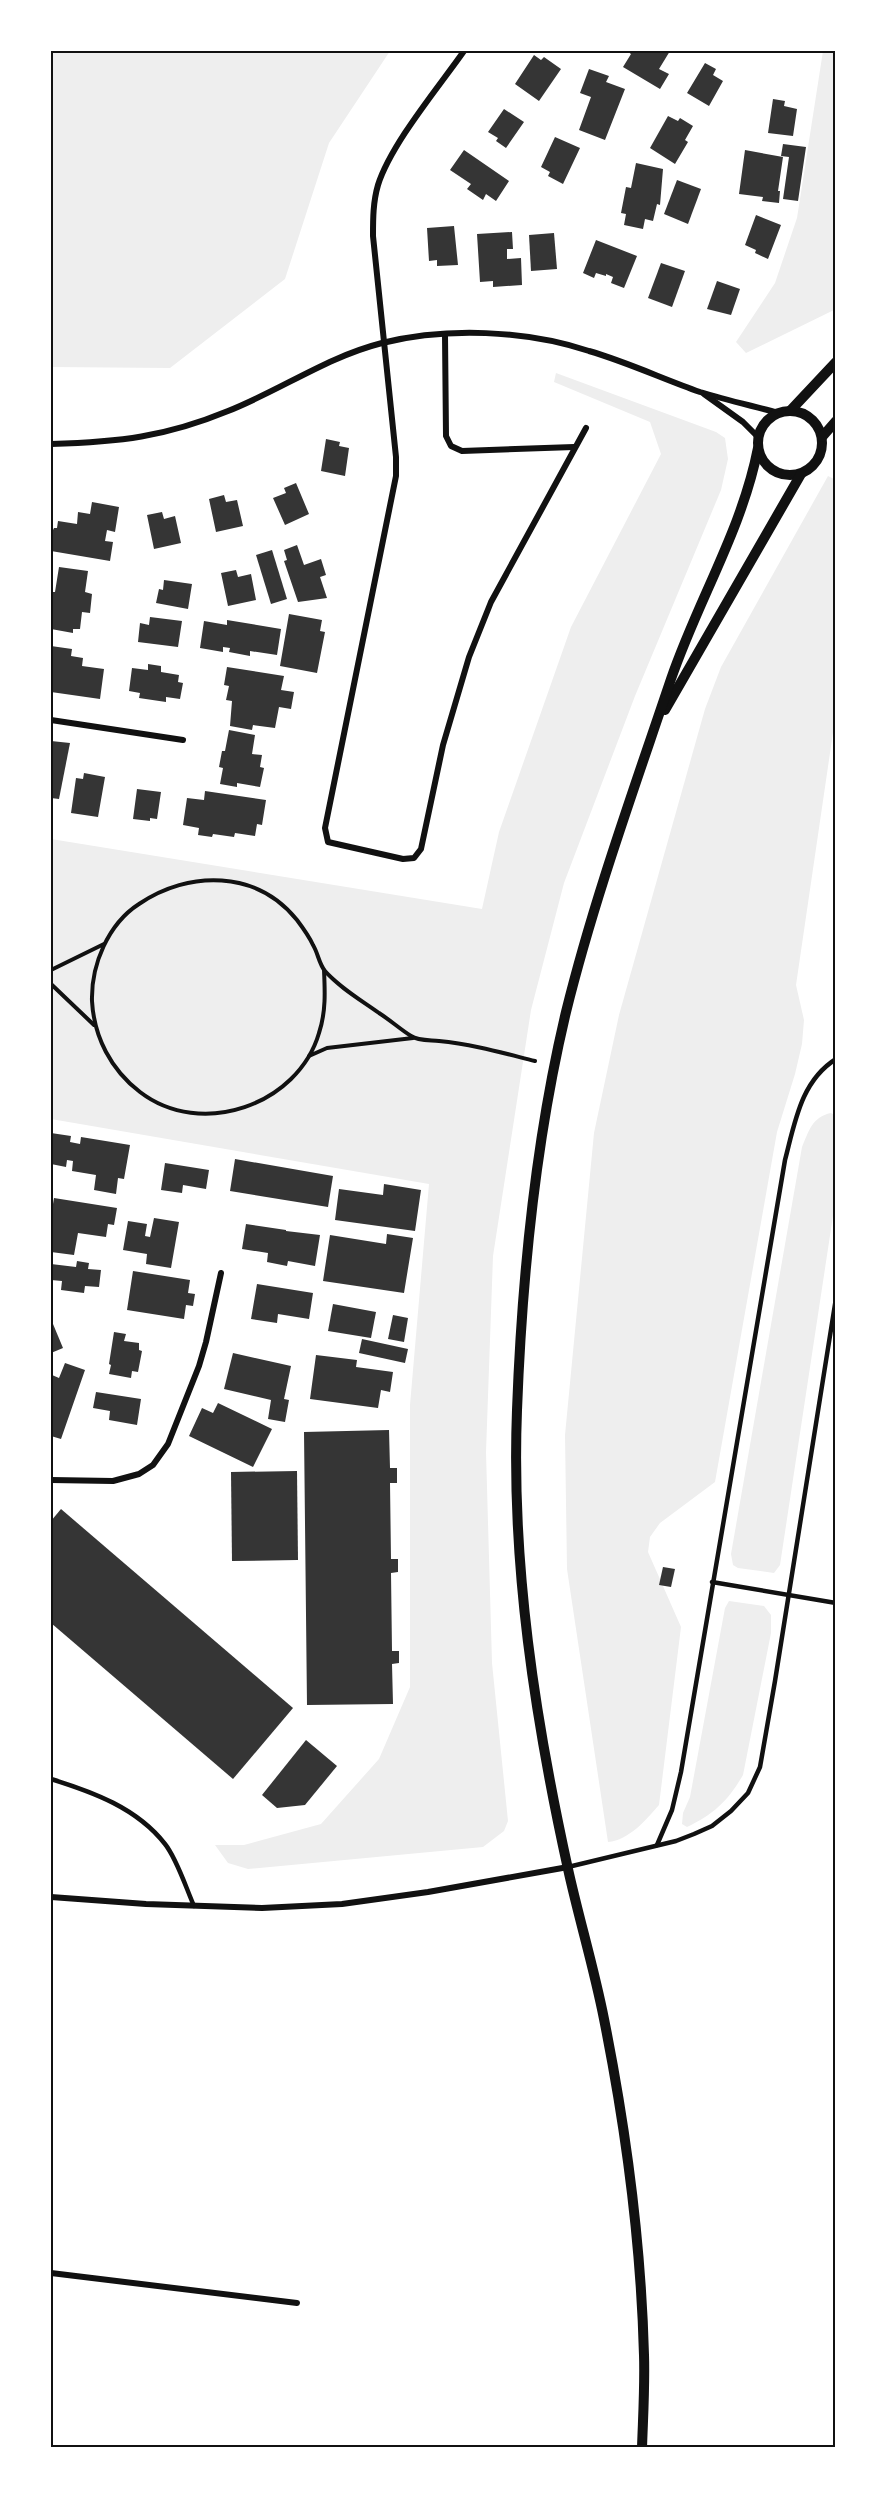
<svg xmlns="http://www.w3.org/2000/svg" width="887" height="2499" viewBox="0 0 887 2499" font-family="'PT Sans Narrow',sans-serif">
<rect width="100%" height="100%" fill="#fff"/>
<g fill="#eee">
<polygon points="51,51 390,51 329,143 285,279 170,368 51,367"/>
<polygon points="823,51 836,51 836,309 746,353 736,342 775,283 797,218"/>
<polygon points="556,373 716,432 725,438 728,459 721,490 635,696 564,883 531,1010 493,1256 486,1452 492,1663 508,1821 504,1831 483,1847 248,1869 228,1863 215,1845 244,1845 321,1824 379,1759 410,1687 410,1405 429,1184 51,1119 51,839 482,909 499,832 571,627 661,454 650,422 554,382"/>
<path d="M828,476L836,480V712L796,985L804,1020L802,1044L795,1074L777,1132L715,1482L660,1523L650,1537L648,1552L681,1627L659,1805C646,1820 629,1840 608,1842L567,1569L565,1435L594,1133L619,1015L705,709L721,667Z"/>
<path d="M831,1113L836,1116V1196L780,1565L774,1573L738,1568L733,1565L731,1554L802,1147C809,1131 812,1117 831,1113Z"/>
<path d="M729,1601L764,1606L771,1615V1633L743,1775C728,1801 714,1814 687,1827L682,1824L683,1813L690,1797L725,1608Z"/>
</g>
<g fill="#353535">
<polygon points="627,51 670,51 659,69 669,74 660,89 623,67 631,54"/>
<polygon points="534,55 541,60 544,57 561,69 539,101 515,84"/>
<polygon points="705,63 716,69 713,75 723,81 709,106 687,93"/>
<polygon points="589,69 609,76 606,82 625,89 605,140 579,130 591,97 580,93"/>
<polygon points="773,99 785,101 784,106 797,109 793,136 768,133"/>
<polygon points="504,109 524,122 506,148 496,141 498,138 488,132"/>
<polygon points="668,116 678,121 680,118 693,126 685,140 688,142 675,164 650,148"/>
<polygon points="555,137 580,148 563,184 548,176 550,172 541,167"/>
<polygon points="783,144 806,147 798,201 783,199 789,157 781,156"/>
<polygon points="464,150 509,181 496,201 486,194 483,200 467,189 471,184 450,170"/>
<polygon points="745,150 783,157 778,191 780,191 779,203 762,201 763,197 739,194"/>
<polygon points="636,163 663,169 660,205 657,204 653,221 645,219 643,229 624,225 626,214 621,213 626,187 631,188"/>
<polygon points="677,180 701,189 688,224 664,214"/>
<polygon points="756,215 781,225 768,259 755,253 756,250 745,245"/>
<polygon points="454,226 458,265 437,266 437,260 429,261 427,228"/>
<polygon points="512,232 513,249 507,249 507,259 521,258 522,285 493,287 493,281 480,282 477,234"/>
<polygon points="554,233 557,269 531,271 529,235"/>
<polygon points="596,240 637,256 624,288 611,283 613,277 606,274 606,276 596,273 594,278 583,273"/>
<polygon points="661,263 685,271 672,307 648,298"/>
<polygon points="717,281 740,289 731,315 707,309"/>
<polygon points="326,439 340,442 339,446 349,448 345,476 321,471"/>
<polygon points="296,483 309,514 285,525 273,498 286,493 284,488"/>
<polygon points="224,495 226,502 237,500 243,526 216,532 209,499"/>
<polygon points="92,502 119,507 115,532 107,530 105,541 113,542 110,561 51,551 51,534 54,528 57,528 58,521 77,524 78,512 90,514"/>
<polygon points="162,512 164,519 175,516 181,543 154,549 147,515"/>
<polygon points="297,545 304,565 321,559 326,575 320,577 327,598 298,602 284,561 287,560 284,550"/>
<polygon points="272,550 287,599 271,604 256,555"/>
<polygon points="59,567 88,571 85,592 92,594 90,613 82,612 80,629 73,629 73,633 51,629 51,592 55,592"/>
<polygon points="236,570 238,577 251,574 256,600 228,606 221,573"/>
<polygon points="164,580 192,584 188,609 156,603 159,589 163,590"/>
<polygon points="289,614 322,620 320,631 325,632 317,673 280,666"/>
<polygon points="150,617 182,621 178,647 138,642 140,623 149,625"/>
<polygon points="227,620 281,629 277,655 250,651 250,656 229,652 230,648 223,647 223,652 200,648 204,621 227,625"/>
<polygon points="51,646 72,649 71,656 83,658 82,666 104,669 100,699 51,692"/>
<polygon points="148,664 161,666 161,672 179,675 178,682 183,683 180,699 166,697 166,702 139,698 140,693 129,691 132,668 148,670"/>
<polygon points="227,667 284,676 281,690 294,692 291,709 279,707 275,728 253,725 252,730 230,726 232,701 226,700 229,686 224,685"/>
<polygon points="229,730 255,735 252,754 262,755 260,767 264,768 260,787 237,783 237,787 220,784 223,768 219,767 222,751 225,751"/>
<polygon points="51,741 70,743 59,799 51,798"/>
<polygon points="84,773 105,777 98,817 71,813 76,778 83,779"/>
<polygon points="137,789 161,792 157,819 150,818 150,821 133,819"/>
<polygon points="205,791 266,800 262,825 257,824 255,836 235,833 234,837 213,834 212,837 198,835 199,828 183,825 187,798 204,800"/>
<polygon points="51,1133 71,1136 70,1142 80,1144 81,1137 130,1145 124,1179 118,1178 116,1194 94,1190 96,1175 72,1171 73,1161 67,1160 66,1167 51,1164"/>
<polygon points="235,1159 333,1176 328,1207 230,1191"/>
<polygon points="165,1163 209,1170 206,1189 183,1185 182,1193 161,1190"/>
<polygon points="384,1184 421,1190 415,1231 335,1220 339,1189 383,1195"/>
<polygon points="54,1198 117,1208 114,1225 108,1224 106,1237 78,1233 74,1255 51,1252 51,1216"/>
<polygon points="154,1218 179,1222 171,1268 146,1264 147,1254 123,1250 128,1221 147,1224 145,1236 150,1237"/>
<polygon points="246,1224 286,1230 286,1231 320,1235 315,1266 288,1261 287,1266 267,1262 268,1253 242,1249"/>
<polygon points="387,1234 413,1238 404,1293 323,1281 330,1235 386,1244"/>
<polygon points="77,1261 89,1263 88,1269 101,1270 99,1287 85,1286 84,1293 61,1290 62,1281 51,1280 51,1264 76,1267"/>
<polygon points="133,1271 190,1280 188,1293 195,1294 193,1306 186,1305 184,1319 127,1310"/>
<polygon points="257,1284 313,1293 309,1319 278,1314 277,1323 251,1319"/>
<polygon points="333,1304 376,1312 371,1338 328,1331"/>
<polygon points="393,1315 408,1318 404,1342 388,1339"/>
<polygon points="53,1324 63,1348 51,1353 51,1325"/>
<polygon points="114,1332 126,1334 124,1341 139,1343 139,1350 142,1351 138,1372 132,1371 131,1378 109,1374 111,1365 109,1364"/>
<polygon points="362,1339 408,1349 405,1363 359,1353"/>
<polygon points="233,1353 291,1366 284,1399 289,1400 285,1422 268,1419 271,1400 224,1389"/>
<polygon points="316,1355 357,1360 356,1367 393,1372 390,1392 381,1390 378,1408 310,1399"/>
<polygon points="65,1363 85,1370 61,1439 51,1436 51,1378 52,1375 59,1378"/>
<polygon points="96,1392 141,1399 137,1425 109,1420 110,1411 93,1408"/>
<polygon points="218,1403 272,1429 253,1467 189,1436 202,1408 213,1413"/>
<polygon points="389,1430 390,1468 397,1468 397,1483 390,1483 391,1559 398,1559 398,1572 391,1573 392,1651 399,1651 399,1663 392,1664 393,1704 307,1705 304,1432"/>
<polygon points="297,1471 298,1560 232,1561 231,1472"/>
<polygon points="61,1509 293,1708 233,1779 51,1623 51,1521"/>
<polygon points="663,1567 675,1569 671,1587 659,1585"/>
<polygon points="306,1740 337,1766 305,1805 277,1808 262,1795"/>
</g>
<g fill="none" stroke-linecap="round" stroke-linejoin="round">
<g stroke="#111" stroke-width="4">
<polyline points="51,970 104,944"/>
<path d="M324,970C325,991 326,1012 319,1033C298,1105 201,1139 140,1092C111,1070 94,1037 92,1001C91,965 108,924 139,904C189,870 257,870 297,920C303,928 309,936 313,945C318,953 319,964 325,971C340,988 361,1000 379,1013C390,1020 400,1029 411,1036C418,1041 430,1040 439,1041C472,1044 503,1053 535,1061"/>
<polyline points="51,984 94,1025"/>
<polyline points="309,1056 327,1048 413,1038"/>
</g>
<g stroke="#111" stroke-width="4.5">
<polyline points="712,1582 836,1603"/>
<path d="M51,1779C93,1792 137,1808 165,1844C177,1859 186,1888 194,1906"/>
<path d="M657,1845L672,1810L681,1772L785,1160C795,1122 801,1081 836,1059"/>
<polyline points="568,1867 676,1841 694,1834 712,1826 731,1811 748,1793 760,1767 775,1681 836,1298"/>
</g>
<g stroke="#111" stroke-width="6">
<path d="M464,51C438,88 391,144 378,185C373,202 373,219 373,236L396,457V476L325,828L328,842L403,859L414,858L421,849L443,745L469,657L491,602L586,428"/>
<polyline points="445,335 446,436 451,446 462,451 574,447"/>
<polyline points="704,394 743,422 758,437"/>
<path d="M51,444C119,442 165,437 228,411C281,390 327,357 382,343C447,327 525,330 589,351C627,362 663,379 700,392C726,400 753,406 779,413"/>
<polyline points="51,720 183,740"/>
<polyline points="51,1480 113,1481 139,1474 153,1465 168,1444 199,1366 206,1342 221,1273"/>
<polyline points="51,1897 146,1904 262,1908 342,1904 428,1892 568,1867"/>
<polyline points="51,2273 297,2303"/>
</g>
<g stroke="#111" stroke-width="10">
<circle cx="790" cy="443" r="32"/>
<polyline points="790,411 836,362"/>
<polyline points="822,437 836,421"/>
<polyline points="665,710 801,474"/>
<path d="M642,2448C643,2417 645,2386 644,2355C641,2242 626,2129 604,2019C594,1968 579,1919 568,1869C535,1719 511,1564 517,1410C522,1276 535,1142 566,1012C594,899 634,789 671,679C698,600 742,530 758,448"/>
</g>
</g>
<rect width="887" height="2499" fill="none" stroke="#ffffff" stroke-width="105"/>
<rect x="52" y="52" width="782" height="2394" fill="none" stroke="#111" stroke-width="2"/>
</svg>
